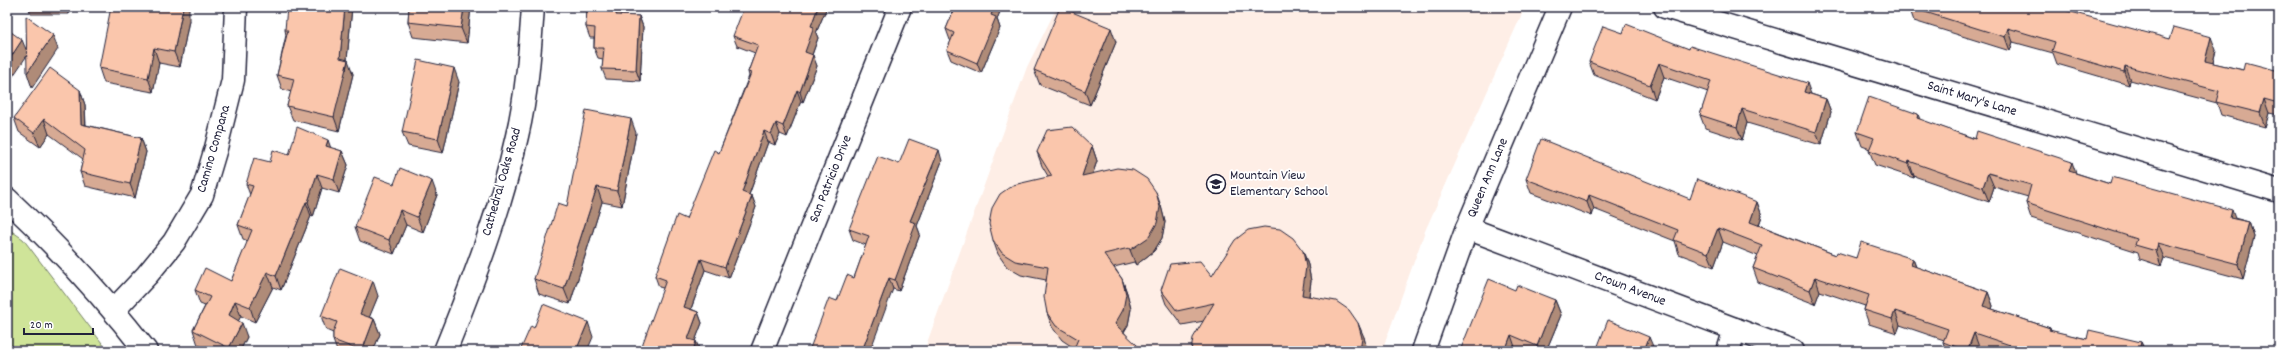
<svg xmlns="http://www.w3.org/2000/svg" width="2286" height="358" viewBox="0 0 2286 358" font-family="Dekko,sans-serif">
<rect width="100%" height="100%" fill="#fff"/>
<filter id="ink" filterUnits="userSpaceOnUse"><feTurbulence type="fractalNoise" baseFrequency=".025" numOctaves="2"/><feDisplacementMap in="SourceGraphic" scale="8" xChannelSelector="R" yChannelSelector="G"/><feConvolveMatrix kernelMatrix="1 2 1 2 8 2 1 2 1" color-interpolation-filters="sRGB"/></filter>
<g filter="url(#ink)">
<polygon fill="#feeee6" points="1057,7 1525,7 1425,231 1382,351 924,351 1027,67"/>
<polygon fill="#cfe499" stroke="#78836a" points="7,228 23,239 108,351 7,351"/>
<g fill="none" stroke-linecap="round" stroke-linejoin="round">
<defs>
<g id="minor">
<polyline points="1665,7 2279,191"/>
<polyline points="1467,228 1793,351"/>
<polyline points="114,310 147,275 174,242 202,195 216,148 233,80 236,7"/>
<polyline points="762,351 900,7"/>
<polyline points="1423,351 1467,228 1560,7"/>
<polyline points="1728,351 1735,329"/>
</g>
<path id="tertiary" d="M7,199C57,246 104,297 146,351"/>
<path id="secondary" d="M445,351C473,282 501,209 517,136C527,94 530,50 533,7"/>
</defs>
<use href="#minor" stroke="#22223b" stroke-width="25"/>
<use href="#tertiary" stroke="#22223b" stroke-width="25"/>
<use href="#secondary" stroke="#22223b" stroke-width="25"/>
<use href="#minor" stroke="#fff" stroke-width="22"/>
<use href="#tertiary" stroke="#fff" stroke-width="22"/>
<use href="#secondary" stroke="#fff" stroke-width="22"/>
</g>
<g fill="#d7aa94" stroke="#22223b">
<polygon points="28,7 69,7 69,14 31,14"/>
<polygon points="352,7 347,60 353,74 339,131 293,120 287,106 291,92 282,89 277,75 286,35 285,30"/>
<polygon points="409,7 471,7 467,43 413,37 408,22"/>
<polygon points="587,7 620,7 621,9 620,15 639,16 643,27 640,81 606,79 602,69 603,59 598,58 594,48 594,38 590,38 586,27"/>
<polygon points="767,7 827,7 816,33 818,38 812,55 817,66 803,102 801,101 787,137 780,134 775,145 768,142 749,195 752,196 756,207 729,278 705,270 691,309 698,312 702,323 695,341 700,351 663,288 659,287 655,276 686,219 719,153 749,76 748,72 755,53 737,46 733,36 766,9"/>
<polygon points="949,7 1002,7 997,19 1000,28 981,73 951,60 947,50 951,41 950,40 946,29 952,15"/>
<polygon points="1909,7 2170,39 2216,50 2213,63 2243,70 2279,71 2279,115 2269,113 2265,127 2221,115 2217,103 2130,80 2129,85 2057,64 2053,53 2013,42 2010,51 1914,21"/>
<polygon points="130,8 189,20 180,67 159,63 153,92 104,83 99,68"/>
<polygon points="1623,33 1689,49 1811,94 1826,99 1831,112 1821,145 1747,123 1742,140 1705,128 1700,115 1708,92 1664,77 1655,99 1594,75 1589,62"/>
<polygon points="1116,42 1090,105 1040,85 1034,70"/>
<polygon points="459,82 443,153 408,146 402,132"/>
<polygon points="80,90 85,105 86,125 141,138 146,152 135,198 85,186 80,172 83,159 49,134 40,147 19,132 14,118"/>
<polygon points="1920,120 2076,173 2110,184 2249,222 2254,237 2243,279 2164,258 2161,266 2140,259 2138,252 2031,218 2026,203 2028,197 1994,187 1989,202 1914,176 1914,178 1875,165 1869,150 1870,149 1862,146 1857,132"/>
<polygon points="636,133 622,206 602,202 570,304 539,294 534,279 567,206"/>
<polygon points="1092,146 1097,161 1093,173 1161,206 1165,222 1162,238 1154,251 1136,265 1134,262 1114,267 1122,279 1127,293 1131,309 1128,325 1124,332 1139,351 1143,351 1074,348 1062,340 1052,327 1047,313 1046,280 1021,275 1007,267 998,254 993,240 1048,176 1042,166 1037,152"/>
<polygon points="331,148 342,151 348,165 339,193 322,188 313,217 311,216 281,290 273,287 255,322 241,316 238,321 247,337 240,351 211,351 198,345 193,330 205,306 200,304 195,290 231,281 248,241 243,239 238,225 250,195 246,184 270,162 289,155"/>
<polygon points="942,161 917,226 920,234 899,291 893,289 837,301 854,278 866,245 853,240 849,229 899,164"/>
<polygon points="1526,179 1690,199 1757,202 1762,216 1759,225 1836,255 1856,258 1913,259 1916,267 1988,292 1993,306 1992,309 2050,328 2051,331 2087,339 2141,342 2145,351 1991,351 1979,347 1977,351 1946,351 1943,342 1944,340 1900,325 1897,333 1869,324 1864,310 1865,306 1820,291 1815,304 1758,282 1753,268 1758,256 1723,242 1714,267 1679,254 1675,241 1594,209 1592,216 1531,193"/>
<polygon points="394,184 437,195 423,232 406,225 394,254 360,241 355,227"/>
<polygon points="1303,251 1308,265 1311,281 1309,297 1364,337 1367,351 1191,351 1204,321 1182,325 1166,304 1161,290"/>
<polygon points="1515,290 1555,300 1561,315 1546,351 1520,351 1516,350 1460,351"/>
<polygon points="378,296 369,317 374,319 380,334 373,351 337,351 333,340 333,333 326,330 321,316"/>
</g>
<g fill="#af8b78" stroke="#22223b">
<polygon points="66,7 69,7 69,14"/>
<polygon points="183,7 189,7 189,20 180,67 174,52"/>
<polygon points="345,7 352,7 346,70 348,60 353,74 339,131 334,117"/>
<polygon points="464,7 471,7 467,43 461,28"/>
<polygon points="616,7 620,7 621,9 620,26 616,15"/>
<polygon points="818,7 827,7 816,33 818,38 809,63 805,52 811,26"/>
<polygon points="994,7 1002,7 997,19 1000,28 981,73 977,63 991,15"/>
<polygon points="639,16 643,27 640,81 636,70"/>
<polygon points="1111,28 1116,42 1090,105 1085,91"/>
<polygon points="2008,28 2013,42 2010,51 2005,37"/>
<polygon points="53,35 58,49 32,88 27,73"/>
<polygon points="2211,37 2216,50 2210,75 2205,61"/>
<polygon points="22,40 28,54 7,85 7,63"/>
<polygon points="154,48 159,63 153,92 148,78"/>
<polygon points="813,55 817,66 803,102 800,92"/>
<polygon points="1659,63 1664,77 1655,99 1650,85"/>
<polygon points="2125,66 2130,80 2129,85 2124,72"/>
<polygon points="454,68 459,82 443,153 438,139"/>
<polygon points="1807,83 1812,97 1804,92"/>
<polygon points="80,90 85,105 86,138 81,124"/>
<polygon points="797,90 801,101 787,137 783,126"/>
<polygon points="1826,99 1831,112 1821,145 1816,132"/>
<polygon points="2264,99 2269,113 2265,127 2260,113"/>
<polygon points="1742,109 1747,123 1742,140 1737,127"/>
<polygon points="1918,114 1923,128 1917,118"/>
<polygon points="44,119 49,134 40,147 34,133"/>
<polygon points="631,119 636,133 622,206 617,191"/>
<polygon points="776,123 780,134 775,145 771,134"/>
<polygon points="764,131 768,142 746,203 742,192"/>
<polygon points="141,138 146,152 135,198 130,184"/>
<polygon points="328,140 333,154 326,146"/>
<polygon points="1092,146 1097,161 1087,190 1082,176"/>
<polygon points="939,150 942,161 917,226 920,234 899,291 895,280 910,221"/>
<polygon points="342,151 348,165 339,193 334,179"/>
<polygon points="1909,161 1914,176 1914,178 1908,164"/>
<polygon points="2072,162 2077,176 2069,171"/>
<polygon points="1988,173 1994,187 1989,202 1983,187"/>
<polygon points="317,174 322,188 313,217 308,202"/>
<polygon points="432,181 437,195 423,232 417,217"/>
<polygon points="597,187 602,202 570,304 564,289"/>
<polygon points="1156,192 1161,206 1165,222 1162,238 1154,251 1136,265 1130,250"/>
<polygon points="1589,195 1594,209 1592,216 1587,202"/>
<polygon points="752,196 756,207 729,278 725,267"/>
<polygon points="306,202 311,216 281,290 276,276"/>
<polygon points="1757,202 1762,216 1755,235 1750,222"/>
<polygon points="400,210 406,225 394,254 389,240"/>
<polygon points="2232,210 2237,224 2230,218"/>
<polygon points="2249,222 2254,237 2243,279 2238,264"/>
<polygon points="1718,228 1723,242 1714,267 1708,253"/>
<polygon points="2158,243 2164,258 2161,266 2156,251"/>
<polygon points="1303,251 1308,265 1311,281 1307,310 1302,295"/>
<polygon points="701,259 705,270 688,317 684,307"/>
<polygon points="1913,259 1918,273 1911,265"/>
<polygon points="267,272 273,287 255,322 250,307"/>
<polygon points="1815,277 1820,291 1815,304 1810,290"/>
<polygon points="889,278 893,289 870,351 862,351"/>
<polygon points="1122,279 1127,293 1131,309 1128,325 1120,338 1115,324"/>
<polygon points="373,281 378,296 365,328 360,314"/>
<polygon points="1988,292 1993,306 1988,320 1983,306"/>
<polygon points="1555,300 1561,315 1546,351 1539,351 1537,346"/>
<polygon points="235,301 241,316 234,329 229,315"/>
<polygon points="1895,311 1900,325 1897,333 1892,319"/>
<polygon points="698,312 702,323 692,349 688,339"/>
<polygon points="374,319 380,334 373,351 362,351"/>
<polygon points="588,322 593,337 587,351 576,351"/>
<polygon points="242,323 247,337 240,351 230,351 229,348"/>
<polygon points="1358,323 1364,337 1367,351 1360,351"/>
<polygon points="1974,333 1979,347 1977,351 1968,351"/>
<polygon points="1511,335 1516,350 1516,351 1505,351"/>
<polygon points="1649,337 1655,351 1644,351"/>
<polygon points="696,341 700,351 693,351"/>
<polygon points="2141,342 2145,351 2139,351"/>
</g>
<g fill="#fac6ac" stroke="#22223b">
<polygon points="111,7 126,7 130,8 130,7 183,7 174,52 154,48 148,78 99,68"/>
<polygon points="287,7 345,7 340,58 348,60 334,117 287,106 294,79 277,75 288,30 285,30"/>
<polygon points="409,7 464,7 461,28 408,22"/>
<polygon points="587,7 616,7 616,15 639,16 636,70 602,69 604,48 594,48 595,28 586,27"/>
<polygon points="744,7 760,7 766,9 767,7 818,7 811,26 814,27 805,52 813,55 800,92 797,90 783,126 776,123 771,134 764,131 742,192 752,196 725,267 701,259 684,307 698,312 688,339 696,341 693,351 640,351 666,280 655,276 677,215 686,219 714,150 719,153 751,73 748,72 758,45 733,36"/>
<polygon points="955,7 994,7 991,15 996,17 977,63 947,50 954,33 946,29"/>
<polygon points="1060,7 1111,28 1085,91 1034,70"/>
<polygon points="1909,7 2053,7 2170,39 2174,27 2211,37 2205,61 2243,70 2245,62 2279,71 2279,98 2278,103 2264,99 2260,113 2216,102 2219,91 2125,66 2124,72 2052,51 2055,42 2008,28 2005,37"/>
<polygon points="26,16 53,35 27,73"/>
<polygon points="1626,24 1689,49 1690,46 1807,83 1804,92 1826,99 1816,132 1742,109 1737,127 1700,115 1711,81 1659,63 1650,85 1589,62 1603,26 1623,33"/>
<polygon points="7,29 22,40 7,63"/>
<polygon points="418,60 454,68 438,139 402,132"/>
<polygon points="50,68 80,90 81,124 141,138 130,184 80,172 85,150 44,119 34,133 14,118"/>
<polygon points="1869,97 1918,114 1917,118 1975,139 1977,131 2072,162 2069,171 2110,184 2112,177 2232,210 2230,218 2249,222 2238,264 2158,243 2156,251 2135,245 2137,239 2026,203 2031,185 1988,173 1983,187 1909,161 1908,164 1869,150 1874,138 1857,132"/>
<polygon points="586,110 631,119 617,191 597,187 564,289 534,279 558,203 567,206"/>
<polygon points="297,127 328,140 326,146 342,151 334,179 317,174 308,202 306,202 276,276 267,272 250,307 235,301 229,315 242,323 229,348 193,330 210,297 195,290 205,268 231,281 252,230 238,225 253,186 246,184 254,158 270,162 273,150 289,155"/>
<polygon points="1072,127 1092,146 1082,176 1117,168 1133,170 1147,179 1156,192 1160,207 1157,223 1149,237 1130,250 1129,248 1104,254 1122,279 1126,294 1123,310 1115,324 1137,345 1139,351 1073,351 1078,339 1056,326 1047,313 1044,297 1048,267 1015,261 1002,253 993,240 989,224 992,208 1000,194 1013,185 1052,176 1037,152 1047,130"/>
<polygon points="909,139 939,150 910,221 916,223 895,280 889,278 862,351 809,351 829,298 837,301 847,275 854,278 869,236 849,229 878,156 899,164"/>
<polygon points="1541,139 1690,199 1697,179 1757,202 1750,222 1836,255 1837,252 1856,258 1861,242 1913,259 1911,265 1988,292 1983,306 2050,328 2049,330 2087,339 2089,330 2141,342 2139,351 2008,351 2010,345 1974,333 1967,351 1943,342 1948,329 1895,311 1892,319 1864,310 1869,295 1815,277 1810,290 1753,268 1762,245 1718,228 1708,253 1674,240 1678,230 1589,195 1587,202 1526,179"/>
<polygon points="400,168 432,181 417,217 400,210 389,240 355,227 375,177 394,184"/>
<polygon points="1264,227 1280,229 1293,238 1303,251 1306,267 1302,295 1336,301 1349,310 1358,323 1362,338 1360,351 1191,351 1193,338 1214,303 1177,311 1161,290 1170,264 1200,261 1212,276 1235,240 1248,230"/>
<polygon points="340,268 373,281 360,314 374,319 362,351 333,340 333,332 337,322 321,316"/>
<polygon points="1489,279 1515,290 1517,285 1555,300 1537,346 1511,335 1505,351 1460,351"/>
<polygon points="543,304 588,322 576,351 520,351 531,326 534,328"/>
<polygon points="1608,320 1649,337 1644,351 1596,351"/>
<polygon points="1140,348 1143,351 1139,351"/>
</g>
</g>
<defs>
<symbol id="school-ring" viewBox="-11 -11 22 22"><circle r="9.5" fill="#fff" stroke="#22223b" stroke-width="1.5"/><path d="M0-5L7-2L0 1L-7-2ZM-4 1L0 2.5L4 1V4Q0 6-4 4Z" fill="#22223b"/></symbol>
</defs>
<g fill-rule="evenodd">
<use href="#school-ring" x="1205" y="173" width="22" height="22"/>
</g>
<g text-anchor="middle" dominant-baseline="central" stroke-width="3.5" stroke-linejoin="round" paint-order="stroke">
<g font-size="14" fill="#22223b" stroke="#fff">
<text transform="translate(1972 99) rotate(17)">Saint Mary's Lane</text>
<text transform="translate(214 149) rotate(-74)">Camino Compana</text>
<text transform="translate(1488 178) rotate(-67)">Queen Ann Lane</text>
<text transform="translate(831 179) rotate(-68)">San Patricio Drive</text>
<text transform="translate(502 182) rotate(-74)">Cathedral Oaks Road</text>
<text transform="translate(1630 289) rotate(21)">Crown Avenue</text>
</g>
<g font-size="14" fill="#22223b" stroke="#fff" text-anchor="start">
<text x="1230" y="176">Mountain View<tspan x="1230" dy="16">Elementary School</tspan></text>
</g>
</g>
<rect width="2286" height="358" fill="none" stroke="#fff" stroke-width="24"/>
<rect x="12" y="12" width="2262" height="334" fill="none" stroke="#22223b" stroke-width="1.5" filter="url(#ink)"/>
<path d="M24 328v6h69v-6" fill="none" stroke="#22223b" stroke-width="2"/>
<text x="30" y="328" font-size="12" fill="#22223b" stroke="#ffffff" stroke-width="3" paint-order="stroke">20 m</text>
</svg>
